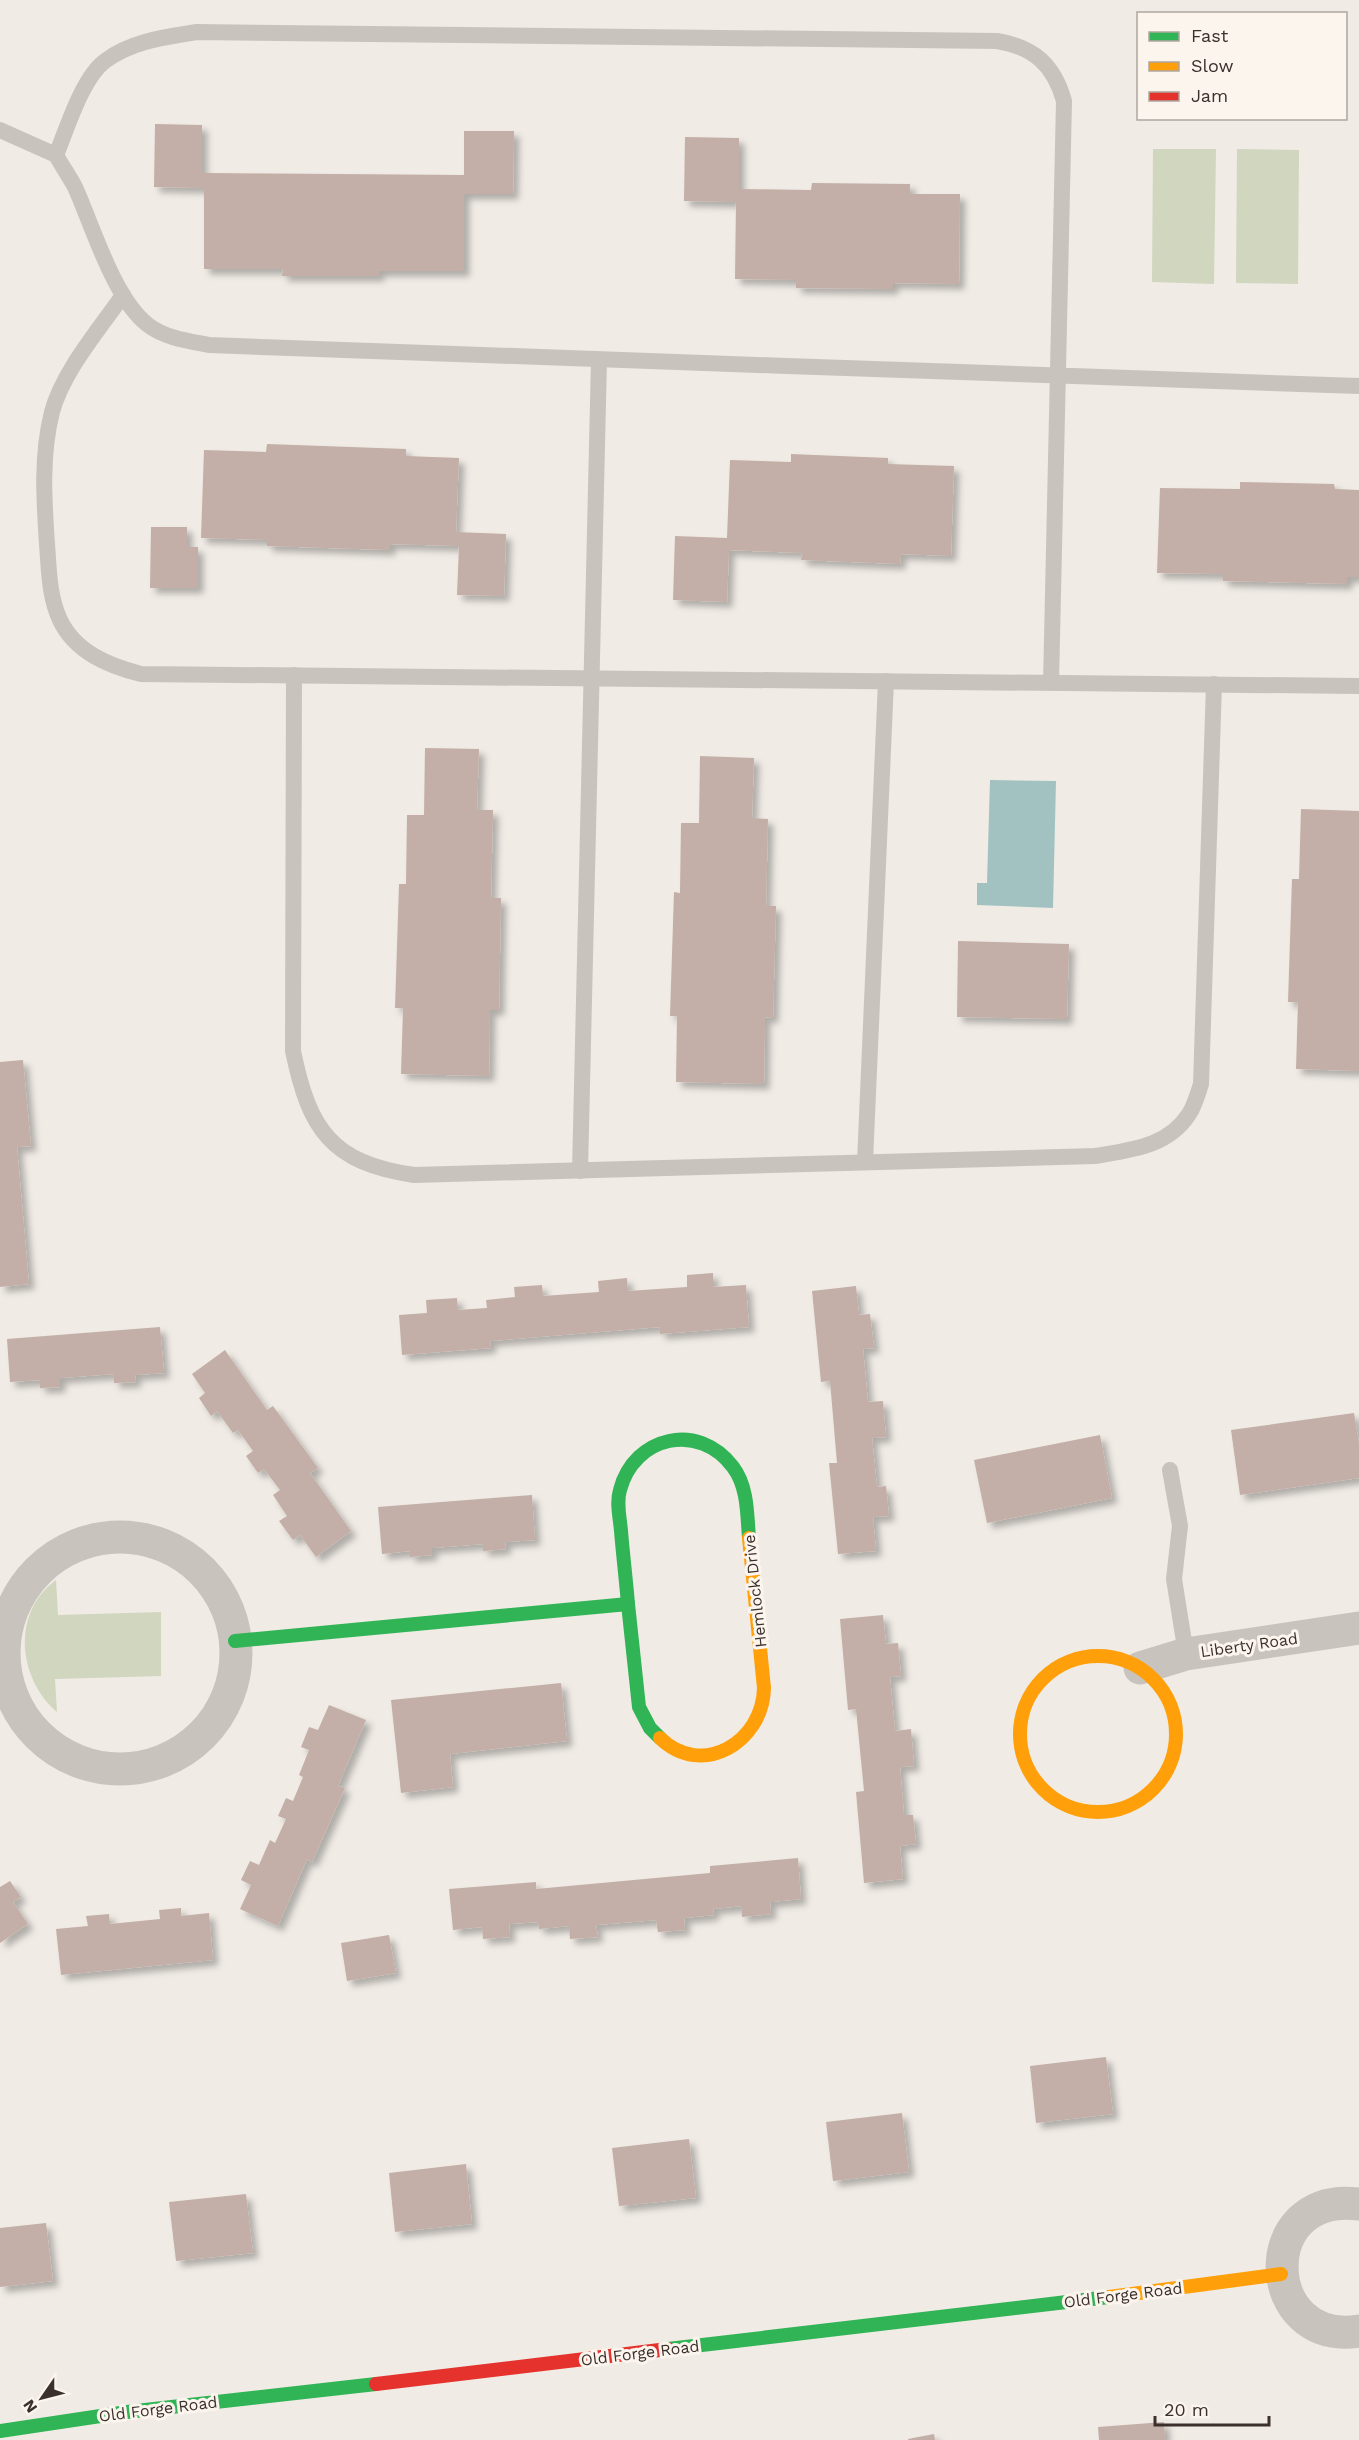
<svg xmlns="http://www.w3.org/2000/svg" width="1359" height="2440" viewBox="0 0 1359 2440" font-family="'Work Sans',sans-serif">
<defs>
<filter id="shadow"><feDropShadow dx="5.5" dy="5.5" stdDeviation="3" flood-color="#0004"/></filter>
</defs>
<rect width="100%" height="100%" fill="#f0ebe5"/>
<g fill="#d1d6bf">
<polygon points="1153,149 1216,149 1214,284 1152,282"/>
<polygon points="1237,149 1299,150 1298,284 1236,283"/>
<path d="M56,1580L58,1615L161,1612V1676L55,1679L57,1712C18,1678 11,1613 56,1580Z"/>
</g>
<polygon fill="#a1c2c1" points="990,780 1056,781 1053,908 977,905 977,883 987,883"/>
<g fill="#c3afa7" filter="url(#shadow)">
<polygon points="155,124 202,125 202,173 464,175 464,131 514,131 513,194 464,194 464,271 379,271 379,276 282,276 283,269 204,269 204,188 154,187"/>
<polygon points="685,137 739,138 739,189 811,190 812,183 910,184 910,194 960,194 959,284 893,283 893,289 796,288 796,280 735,279 736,202 684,201"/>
<polygon points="267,444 406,449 406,456 459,458 456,532 506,534 504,596 457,595 459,546 390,544 390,550 267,546 267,540 201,538 204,450 266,452"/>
<polygon points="791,454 888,458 888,464 954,466 951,556 901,554 900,564 801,560 802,553 729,550 727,602 673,600 675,536 727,538 730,460 791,462"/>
<polygon points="1240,482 1334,484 1335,489 1359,490 1359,577 1347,577 1347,584 1223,581 1223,574 1157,573 1160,488 1240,489"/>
<polygon points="151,527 187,527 187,547 198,547 198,588 150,588"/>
<polygon points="425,748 479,749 477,810 493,810 491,898 501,898 499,1010 490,1010 489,1076 401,1074 403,1008 395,1008 399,884 406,884 407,815 424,815"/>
<polygon points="700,756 754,758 752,818 768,819 766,906 776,906 773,1018 765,1017 764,1084 676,1082 677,1016 670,1016 674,892 680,893 681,823 699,823"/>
<polygon points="1301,809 1359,811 1359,1071 1296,1069 1298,1002 1288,1002 1292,879 1299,879"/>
<polygon points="958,941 1069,944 1067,1019 957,1017"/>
<polygon points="23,1060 31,1146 17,1147 29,1284 0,1287 0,1062"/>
<polygon points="713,1273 713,1287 746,1285 749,1327 660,1334 660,1327 490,1341 491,1348 402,1355 399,1315 427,1313 426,1300 457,1298 458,1310 487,1308 486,1300 515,1297 514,1287 542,1285 543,1296 599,1292 598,1281 627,1278 628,1291 687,1287 687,1275"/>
<polygon points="856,1286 859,1315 870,1314 874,1348 863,1349 868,1402 883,1401 886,1437 872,1438 877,1487 886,1486 889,1516 873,1517 876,1551 838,1554 829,1463 837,1463 830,1381 821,1382 812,1291"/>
<polygon points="160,1327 164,1373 135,1375 136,1382 114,1383 114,1374 60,1378 60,1387 40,1388 40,1380 10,1382 7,1339"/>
<polygon points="225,1350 267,1410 273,1406 318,1468 310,1473 351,1531 316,1557 300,1535 293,1540 279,1521 287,1516 273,1495 280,1490 264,1469 258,1473 246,1456 253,1451 238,1430 233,1433 217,1411 211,1416 199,1398 205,1393 192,1374"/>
<polygon points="1354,1413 1359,1444 1359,1478 1240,1495 1231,1430"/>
<polygon points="1100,1435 1112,1498 987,1523 974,1460"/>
<polygon points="532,1495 535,1540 505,1542 506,1549 483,1551 483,1544 432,1548 432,1555 410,1557 410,1551 382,1554 378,1507"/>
<polygon points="883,1615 886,1644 898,1643 901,1676 890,1677 895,1731 911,1729 914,1766 900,1767 904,1815 913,1815 916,1844 900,1846 903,1879 864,1883 856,1792 864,1791 856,1709 848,1710 840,1619"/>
<polygon points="561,1683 567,1741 450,1754 453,1787 401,1793 391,1700"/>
<polygon points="329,1705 366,1720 338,1786 345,1788 312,1862 307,1859 278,1926 240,1909 251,1885 241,1880 250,1861 259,1865 270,1840 275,1843 286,1819 278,1816 286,1798 293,1801 303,1777 299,1775 309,1750 301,1747 309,1727 318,1730"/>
<polygon points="798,1858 801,1899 770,1902 771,1914 742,1917 741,1906 713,1909 714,1915 684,1918 685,1930 658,1932 656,1920 596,1925 598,1937 570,1939 569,1926 539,1929 538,1922 509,1924 510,1937 483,1939 482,1927 453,1930 449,1889 536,1882 536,1889 710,1873 710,1866"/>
<polygon points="10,1881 21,1897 13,1902 28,1924 0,1943 0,1887"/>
<polygon points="181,1908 181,1916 209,1913 213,1960 61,1975 56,1929 88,1926 86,1916 109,1914 110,1924 160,1919 159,1910"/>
<polygon points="389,1935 396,1973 347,1981 341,1943"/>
<polygon points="1106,2057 1113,2114 1036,2123 1030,2066"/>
<polygon points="902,2113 909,2172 833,2181 826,2122"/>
<polygon points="689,2139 696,2198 619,2206 612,2148"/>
<polygon points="466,2164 472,2224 395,2232 389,2173"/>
<polygon points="246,2194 253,2253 176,2261 169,2202"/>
<polygon points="46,2223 53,2281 0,2287 0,2228"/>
<polygon points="1164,2422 1165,2440 1099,2440 1098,2427"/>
<polygon points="934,2434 935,2440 908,2440 908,2439"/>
</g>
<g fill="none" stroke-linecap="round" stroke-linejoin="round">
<g stroke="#c9c3be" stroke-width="16">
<polyline points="0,130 56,155"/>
<path d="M123,295C99,330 63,371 52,412C41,455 44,500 47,544C49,570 49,597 60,620C75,652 109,666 141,674L1359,686"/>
<path d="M294,675L293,1051C309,1129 331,1163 414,1175L1095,1156C1130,1150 1168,1147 1189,1114C1195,1105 1198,1093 1201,1084L1214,684"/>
<path d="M1051,683L1064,101C1054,65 1034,47 997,41L197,32C166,37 131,41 105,61C82,78 67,129 56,155C62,166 69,176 75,187C93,227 114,299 148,325C165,338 188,341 209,345C592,360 976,372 1359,386"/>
<polyline points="865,1162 886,681"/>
<polyline points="580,1171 599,360"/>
<polyline points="1170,1470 1180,1526 1174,1579 1186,1654"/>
</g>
<g stroke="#c9c3be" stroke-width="33">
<circle cx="120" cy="1653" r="116"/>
<polyline points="1140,1668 1186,1654 1359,1628"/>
<path d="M1359,2204C1253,2191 1260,2347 1359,2331"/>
</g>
<g stroke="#30b455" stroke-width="14">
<path d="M628,1604C626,1580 623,1555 621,1531C620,1518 616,1503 620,1490C634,1436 699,1421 733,1467C748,1487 747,1514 749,1538"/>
<polyline points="235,1641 628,1604 639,1707 650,1728 660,1738"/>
<polyline points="668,2349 1109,2297"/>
<polyline points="0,2431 127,2412 376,2384"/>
</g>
<g stroke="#ff9f0a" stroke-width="14">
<circle cx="1098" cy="1734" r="78"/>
<path d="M660,1738C702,1779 763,1742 764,1688L749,1538"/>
<polyline points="1109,2297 1281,2274"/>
</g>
<polyline stroke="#e5322d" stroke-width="14" points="376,2384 668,2349"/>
</g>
<g text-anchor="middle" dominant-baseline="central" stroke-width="6" stroke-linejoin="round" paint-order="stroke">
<g font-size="16" fill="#3b302b" stroke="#fbf5ee">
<text transform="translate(755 1591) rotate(-96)">Hemlock Drive</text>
<text transform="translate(1249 1645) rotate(-8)">Liberty Road</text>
<text transform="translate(1123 2295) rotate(-7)">Old Forge Road</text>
<text transform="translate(640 2353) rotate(-7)">Old Forge Road</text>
<text transform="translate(158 2409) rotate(-7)">Old Forge Road</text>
</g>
</g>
<rect x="1137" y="12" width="210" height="108" fill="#fbf5ee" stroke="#aea6a0" stroke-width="1.5"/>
<rect x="1149" y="32" width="30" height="9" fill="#30b455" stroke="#aea6a0" stroke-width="1.5"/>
<text x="1191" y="42" font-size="18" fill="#3b302b">Fast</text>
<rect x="1149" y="62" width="30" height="9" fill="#ff9f0a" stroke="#aea6a0" stroke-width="1.5"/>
<text x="1191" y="72" font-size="18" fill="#3b302b">Slow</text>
<rect x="1149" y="92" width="30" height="9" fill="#e5322d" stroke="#aea6a0" stroke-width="1.5"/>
<text x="1191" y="102" font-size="18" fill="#3b302b">Jam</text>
<g transform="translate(42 2398) rotate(235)" stroke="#fbf5ee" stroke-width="4.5" paint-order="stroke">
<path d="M0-4.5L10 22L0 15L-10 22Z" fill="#3b302b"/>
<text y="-9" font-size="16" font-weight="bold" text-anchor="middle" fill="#3b302b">N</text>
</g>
<path d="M1155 2416v9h114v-9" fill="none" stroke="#3b302b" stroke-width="3"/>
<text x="1164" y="2416" font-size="18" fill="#3b302b" stroke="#fbf5ee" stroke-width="4.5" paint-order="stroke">20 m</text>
</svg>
